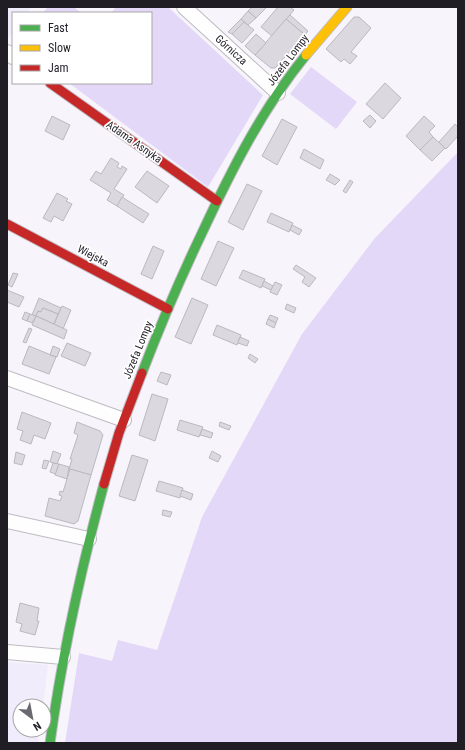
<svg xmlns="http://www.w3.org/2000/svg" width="465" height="750" viewBox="0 0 465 750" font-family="'Roboto Condensed',sans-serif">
<rect width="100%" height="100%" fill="#f7f5fb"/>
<g fill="#f1ecfb">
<polygon points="7,7 31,7 27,13 13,13 13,32 7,40"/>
<polygon points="7,662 48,665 43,706 20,706 20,730 40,730 38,743 7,743"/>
</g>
<g fill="#e4d8f8">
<polygon points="48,7 74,7 81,13 43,13"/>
<polygon points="116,7 168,7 263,95 208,187 69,83 151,83 151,13 111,13"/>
<polygon points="311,67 357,102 336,129 290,94"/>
<polygon points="458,152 458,743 65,743 79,653 112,661 118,640 157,650 202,517 302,334 375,238"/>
</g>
<g fill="#dbd8df" stroke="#bbb9c0">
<polygon points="252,7 267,7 256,18 248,11"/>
<polygon points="278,7 290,7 294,10 272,36 261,27"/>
<polygon points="248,11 256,18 248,25 241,19"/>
<polygon points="290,15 308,31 305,35 286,19"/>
<polygon points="354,17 359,17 371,28 351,52 357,56 350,64 344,59 341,62 326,49"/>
<polygon points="241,19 244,22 232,34 228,32"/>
<polygon points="286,19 305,35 275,68 271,68 255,55"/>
<polygon points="244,22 254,30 242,43 232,34"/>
<polygon points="256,34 266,43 255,55 245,46"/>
<polygon points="385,83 401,98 383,119 366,104"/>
<polygon points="370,115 376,121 370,128 363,121"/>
<polygon points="52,116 70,125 63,140 45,131"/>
<polygon points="424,116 435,126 429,132 433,137 420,150 406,136"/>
<polygon points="282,119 297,127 277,165 262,156"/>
<polygon points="455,124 458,127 458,136 446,149 439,142"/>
<polygon points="433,137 445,148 432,161 420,150"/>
<polygon points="304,149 324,160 320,169 300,158"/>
<polygon points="111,158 119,163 117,167 121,169 122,166 127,169 114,189 124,195 117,206 107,200 111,193 90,180 96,171 101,174"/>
<polygon points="147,171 169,186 157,203 135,187"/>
<polygon points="330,174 340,180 335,185 326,180"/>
<polygon points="350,180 353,182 346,193 343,191"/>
<polygon points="247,184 262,191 243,230 228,222"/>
<polygon points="57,193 68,199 66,201 72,204 63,221 54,216 51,222 43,218"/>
<polygon points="122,197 149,214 143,223 117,206"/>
<polygon points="271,213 293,223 289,232 267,222"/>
<polygon points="292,225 302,230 299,235 290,230"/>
<polygon points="218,241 234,248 216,286 201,279"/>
<polygon points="153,246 164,251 152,279 141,274"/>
<polygon points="296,265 316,278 309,287 302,282 305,277 293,269"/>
<polygon points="243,270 265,279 261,288 239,278"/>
<polygon points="13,273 18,274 12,287 8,285"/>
<polygon points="264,281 273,286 271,290 262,286"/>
<polygon points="275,282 282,285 277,295 270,292"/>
<polygon points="7,290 24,297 19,307 7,302"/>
<polygon points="39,298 61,308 58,314 43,308 41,312 38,311 36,316 32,315"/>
<polygon points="192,298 208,305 191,344 175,337"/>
<polygon points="287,304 296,308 294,313 285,309"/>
<polygon points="62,306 71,310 63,329 54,324"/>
<polygon points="43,308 58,314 54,324 36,316 38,311 41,312"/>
<polygon points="25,312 30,314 27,321 22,319"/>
<polygon points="30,314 36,316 32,323 27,321"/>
<polygon points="270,315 278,318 276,323 268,319"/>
<polygon points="36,316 67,330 64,339 32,325"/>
<polygon points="268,319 276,323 274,328 266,324"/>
<polygon points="217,325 241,335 237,345 213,335"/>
<polygon points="29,328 32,329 26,343 23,342"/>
<polygon points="240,337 249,341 247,346 238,343"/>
<polygon points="67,343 91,353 85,366 61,356"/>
<polygon points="29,346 56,357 49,374 22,364"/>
<polygon points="53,346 60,349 57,357 50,355"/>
<polygon points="250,354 258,359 255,363 248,358"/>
<polygon points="161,372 171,375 167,385 157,381"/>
<polygon points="152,394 168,399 155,441 139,435"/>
<polygon points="22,412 51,423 45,439 34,435 31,444 20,440 23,431 17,429"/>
<polygon points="180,420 203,427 199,437 177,430"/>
<polygon points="77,422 100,431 103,435 91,475 69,469 72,459 70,459 78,435 74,433"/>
<polygon points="220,422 231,426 229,430 219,426"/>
<polygon points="202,429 213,433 211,438 200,435"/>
<polygon points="53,451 61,454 57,464 50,462"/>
<polygon points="212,451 221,456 218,462 209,458"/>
<polygon points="16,452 25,455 22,465 14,463"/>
<polygon points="132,455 148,460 135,501 119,496"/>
<polygon points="44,460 49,461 46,469 42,468"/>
<polygon points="53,463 59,464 56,474 50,472"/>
<polygon points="59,464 69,467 67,479 55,475"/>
<polygon points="70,469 91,475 78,521 74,524 45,516 49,498 60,501 62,496 59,495 60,491 63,492"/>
<polygon points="159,481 183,488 180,498 156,491"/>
<polygon points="182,490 193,494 191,500 180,496"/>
<polygon points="163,510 172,512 170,517 162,515"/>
<polygon points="20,603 39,608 37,621 39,621 35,635 20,631 22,624 16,622"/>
</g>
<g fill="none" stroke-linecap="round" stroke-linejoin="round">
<defs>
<g id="street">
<polyline points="184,7 278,93"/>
<polyline points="7,52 13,57"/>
<polyline points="7,378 124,420"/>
<polyline points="7,521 89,539"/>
<polyline points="7,652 63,657"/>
</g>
<g id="fast">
<path d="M142,373C160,326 180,279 202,233C231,171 262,109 306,55"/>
<path d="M50,743C62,655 81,569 104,484"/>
</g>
<polyline id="slow" points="306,55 347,7"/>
<g id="jam">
<polyline points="50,83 217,201"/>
<polyline points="7,224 168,309"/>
<polyline points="104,484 119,433 142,373"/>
</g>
</defs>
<use href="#street" stroke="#bebcc2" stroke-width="16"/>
<use href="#fast" stroke="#bebcc2" stroke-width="11"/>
<use href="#slow" stroke="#bebcc2" stroke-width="11"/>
<use href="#jam" stroke="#bebcc2" stroke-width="11"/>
<use href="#street" stroke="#fefefe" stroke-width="14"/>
<use href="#fast" stroke="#4caf50" stroke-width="9"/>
<use href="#slow" stroke="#ffc107" stroke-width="9"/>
<use href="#jam" stroke="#c62828" stroke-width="9"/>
</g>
<g text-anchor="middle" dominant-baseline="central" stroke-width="3.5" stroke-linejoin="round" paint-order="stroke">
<g font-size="11" fill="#201d25" stroke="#fff">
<text transform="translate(231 50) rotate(42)">Górnicza</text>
<text transform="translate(288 60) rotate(-53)">Józefa Lompy</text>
<text transform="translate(134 142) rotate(35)">Adama Asnyka</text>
<text transform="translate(93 256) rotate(28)">Wiejska</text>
<text transform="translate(138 350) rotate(-68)">Józefa Lompy</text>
</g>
</g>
<rect width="465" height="750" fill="none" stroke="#201d25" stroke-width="16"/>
<rect x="12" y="12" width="140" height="72" fill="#ffffff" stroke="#a6a5a8"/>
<rect x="20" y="25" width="20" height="6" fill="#4caf50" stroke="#a6a5a8"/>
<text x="48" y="32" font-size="12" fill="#201d25">Fast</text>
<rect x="20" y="45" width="20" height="6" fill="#ffc107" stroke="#a6a5a8"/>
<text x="48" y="52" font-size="12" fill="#201d25">Slow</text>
<rect x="20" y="65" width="20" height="6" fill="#c62828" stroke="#a6a5a8"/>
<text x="48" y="72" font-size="12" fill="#201d25">Jam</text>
<g transform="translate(32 718) rotate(148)"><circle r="19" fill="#ffffff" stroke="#a6a5a8"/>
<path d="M0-3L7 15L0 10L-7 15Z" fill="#6b6970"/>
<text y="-6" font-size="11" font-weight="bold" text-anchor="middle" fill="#201d25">N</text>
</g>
</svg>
